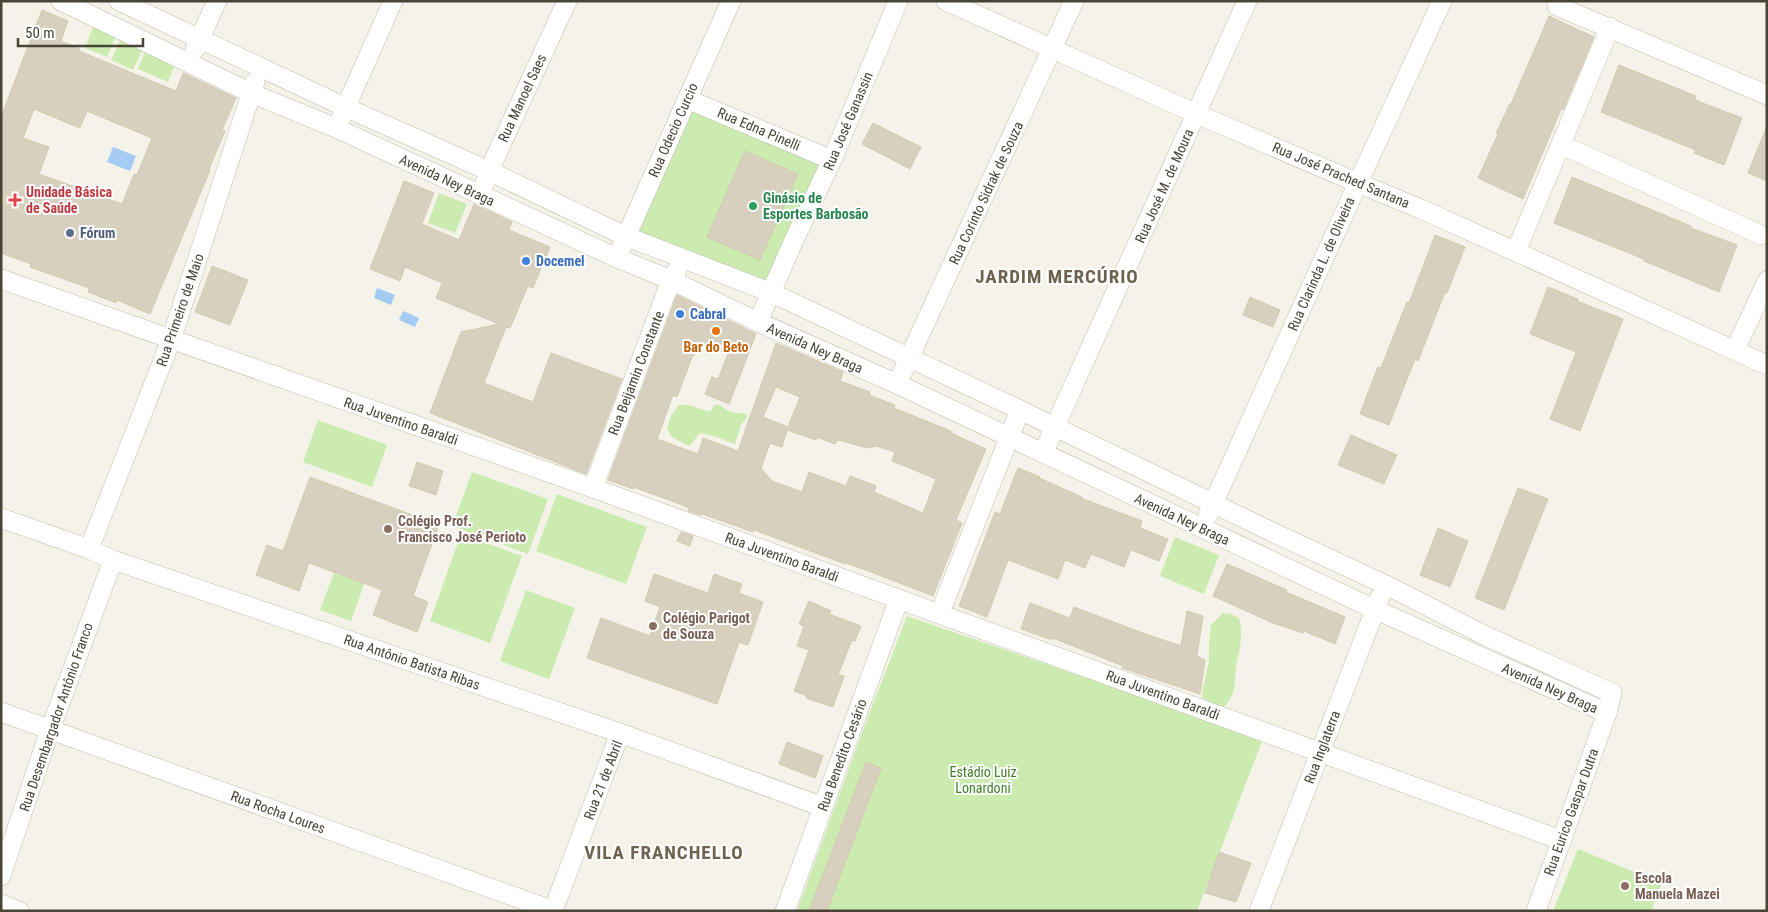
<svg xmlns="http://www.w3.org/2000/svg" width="1768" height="912" viewBox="0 0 1768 912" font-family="'Roboto Condensed',sans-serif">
<rect width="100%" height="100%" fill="#f5f3e9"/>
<g fill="#cbebb0">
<polygon points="93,27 116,35 107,57 85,48"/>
<polygon points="121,38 143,48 133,70 111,60"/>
<polygon points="146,49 176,62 168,82 138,69"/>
<polygon points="688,103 826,162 770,290 632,233"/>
<polygon points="439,193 467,204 455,233 428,223"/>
<path d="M715,404C721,405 722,407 727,410C733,414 742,411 748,416L741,425L735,444L714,436L701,433C695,436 695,442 689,446L672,437L667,429L671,415L679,405H689L710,412Z"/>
<polygon points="318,420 387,445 372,487 303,462"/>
<polygon points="472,472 548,499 528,554 452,526"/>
<polygon points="557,494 647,527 626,584 536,551"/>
<polygon points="461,534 522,556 490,643 430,621"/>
<polygon points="1175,537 1219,555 1204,594 1160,576"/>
<polygon points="334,573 364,584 351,621 320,610"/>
<polygon points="526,590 575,608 549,679 500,661"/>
<path d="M1223,613L1231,614L1239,618C1244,638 1239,648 1236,667C1234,685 1237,692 1224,707H1216L1202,697L1203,688L1209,661V643L1211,625Z"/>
<polygon points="907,616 1263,739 1197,911 797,911 863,730"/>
<polygon points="1578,849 1662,883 1651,911 1553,911"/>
</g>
<g fill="#a3cbf4">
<polygon points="113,147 136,156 130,171 107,162"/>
<polygon points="377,288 395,295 391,305 374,298"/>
<polygon points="403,311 419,318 415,327 399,320"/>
</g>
<g fill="#d8d0be" stroke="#d3c9b1" fill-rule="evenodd">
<path d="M42,10L68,21L61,41L80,49L79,51L176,91L183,73L236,98L222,130L225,131L209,169L210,170L150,314L117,300L116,303L88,292L89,288L30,267L31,264L1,253V117ZM34,109L80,128L87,111L152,138L137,175L134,174L122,204L39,174L49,147L23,138Z"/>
<polygon points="1549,16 1594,37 1563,110 1561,109 1551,133 1523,199 1478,178 1498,134 1496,133 1510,104 1511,104"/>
<polygon points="1619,65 1696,96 1695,100 1742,118 1724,165 1694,153 1696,150 1601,112"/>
<polygon points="873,123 921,147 910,169 862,144"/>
<polygon points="1766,128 1767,128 1767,181 1748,173"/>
<polygon points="745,151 798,174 760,260 707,237"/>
<polygon points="1572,177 1691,226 1691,228 1737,245 1719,292 1644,261 1644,259 1554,223"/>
<polygon points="404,181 434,193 422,224 459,240 474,204 512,222 509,230 550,247 533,288 528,286 510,328 506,327 484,383 533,402 551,353 622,379 586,474 430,413 461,332 499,324 436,298 442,283 405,267 400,281 370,269"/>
<polygon points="1435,235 1465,247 1447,293 1445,292 1418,361 1415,359 1389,425 1360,414 1378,367 1381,368 1407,302 1409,303"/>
<polygon points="212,266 248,280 230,325 195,312"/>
<polygon points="1548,287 1578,299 1577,301 1623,319 1580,431 1550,419 1576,352 1530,334"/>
<path d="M677,295L756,334L729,404L705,394L712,377L718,379L728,354L700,342L694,356L693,355L677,397L673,395L657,439L698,454L703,438L738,451L776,343L843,372L840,381L870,392L869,395L895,405L894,408L951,431V433L986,449L956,520L962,523L933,596L871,572L846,563L845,564L754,530L753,532L702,514L701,515L688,511L689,508L680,504L633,487V489L608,480ZM776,387L800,397L788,427L763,417ZM787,430L816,440L817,437L835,444L838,440L867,448L876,446L895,452L892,461L936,479L923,513L874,492L876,486L850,476L846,486L809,472L802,492L772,481L761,468L770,443L782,447Z"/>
<polygon points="1250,297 1280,310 1273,327 1243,315"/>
<polygon points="1351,435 1397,455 1384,484 1338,465"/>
<polygon points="417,462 443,471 436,495 409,486"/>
<polygon points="1018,468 1040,477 1039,478 1082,497 1081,498 1142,521 1140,528 1168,539 1159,561 1131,550 1124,567 1091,554 1085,568 1065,560 1058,579 1008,560 987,617 959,606 995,512 1000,514"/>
<polygon points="310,477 439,525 413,596 428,602 417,632 373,615 382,590 309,563 299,591 256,575 267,545 283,551"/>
<polygon points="1518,488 1548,499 1504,610 1475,598"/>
<polygon points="1438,528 1468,541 1450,587 1420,575"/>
<polygon points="681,532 693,536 690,546 677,541"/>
<polygon points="1227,564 1287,590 1286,592 1345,617 1335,644 1304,631 1303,633 1273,623 1213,596"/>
<polygon points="654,574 708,593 714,574 742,584 739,593 763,602 748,645 739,642 717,704 587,658 601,618 650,636 660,607 645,601"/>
<polygon points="809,601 831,611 829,614 861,626 855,641 852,640 838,675 844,676 833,707 806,698 807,696 794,691 809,650 797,646 804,626 799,624"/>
<polygon points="1030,603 1070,618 1074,607 1145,634 1181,646 1187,611 1203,616 1197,656 1205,660 1200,694 1122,668 1123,666 1053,638 1052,640 1021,629"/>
<polygon points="787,742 823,756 815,778 779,764"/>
<polygon points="866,762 881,768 827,911 809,911"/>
<polygon points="1219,852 1251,863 1236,902 1205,893"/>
</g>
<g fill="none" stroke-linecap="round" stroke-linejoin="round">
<defs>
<g id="minor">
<polyline points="61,1 251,93 336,128 617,258 671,280 758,322 897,384 1374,609 1607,713"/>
<polyline points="119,1 347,108 489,171 625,236 772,293 1020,410 1268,530 1386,585 1486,636 1612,693 1607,713 1536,911"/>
<polyline points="946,1 1197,114 1358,183 1421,209 1767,365"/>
<polyline points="1557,6 1767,95"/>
<polyline points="195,49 217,1"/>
<polyline points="687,99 832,160"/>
<polyline points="341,118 393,1"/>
<polyline points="1562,145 1761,235"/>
<polyline points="485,183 489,171 567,1"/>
<polyline points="621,248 731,1"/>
<polyline points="1516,251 1610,27"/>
<polyline points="1,279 593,488 1561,840"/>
<polyline points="758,322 795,238 832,160 898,1"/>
<polyline points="1735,350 1767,281"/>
<polyline points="897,384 1074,1"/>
<polyline points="1043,453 1247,1"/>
<polyline points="593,488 671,280 677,270"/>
<polyline points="1208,515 1358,183 1442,1"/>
<polyline points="1,518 89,549 113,560 620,733 823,807"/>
<polyline points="89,549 171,340 255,82"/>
<polyline points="940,613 1020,410"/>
<polyline points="1,712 554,911"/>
<polyline points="1,876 50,730 113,560"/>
<polyline points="1,904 19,911"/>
<polyline points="553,911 620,733"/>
<polyline points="785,911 899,599"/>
<polyline points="1259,911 1380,597"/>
</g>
</defs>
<use href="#minor" stroke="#c1bcab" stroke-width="20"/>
<use href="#minor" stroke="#fff" stroke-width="19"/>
</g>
<path fill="#e0444e" stroke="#fff" stroke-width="2" d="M12.5 192.5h5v5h5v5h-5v5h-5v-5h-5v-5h5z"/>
<circle fill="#2e9e5b" stroke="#fff" stroke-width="2" cx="753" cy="206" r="5"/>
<circle fill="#5c6f8a" stroke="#fff" stroke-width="2" cx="70" cy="233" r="5"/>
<g fill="#3f7fe0" stroke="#fff" stroke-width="2">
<circle cx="526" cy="261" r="5"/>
<circle cx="680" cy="314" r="5"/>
</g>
<circle fill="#e8710a" stroke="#fff" stroke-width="2" cx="716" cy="331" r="5"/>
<g fill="#8d6e63" stroke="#fff" stroke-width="2">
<circle cx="388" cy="529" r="5"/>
<circle cx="653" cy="626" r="5"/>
<circle cx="1625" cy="886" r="5"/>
</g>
<g text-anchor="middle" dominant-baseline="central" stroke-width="4" stroke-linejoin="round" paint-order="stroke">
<g font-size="14" fill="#4a4437" stroke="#fff">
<text transform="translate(522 98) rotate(-65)">Rua Manoel Saes</text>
<text transform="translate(848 121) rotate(-67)">Rua José Ganassin</text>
<text transform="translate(759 129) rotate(23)">Rua Edna Pinelli</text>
<text transform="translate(673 130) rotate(-66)">Rua Odecio Curcio</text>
<text transform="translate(1341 175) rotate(23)">Rua José Prached Santana</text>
<text transform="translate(447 180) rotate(25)">Avenida Ney Braga</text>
<text transform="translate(1164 186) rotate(-66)">Rua José M. de Moura</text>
<text transform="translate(986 193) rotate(-65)">Rua Corinto Sidrak de Souza</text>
<text transform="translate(1321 264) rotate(-66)">Rua Clarinda L. de Oliveira</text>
<text transform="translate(180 310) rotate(-71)">Rua Primeiro de Maio</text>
<text transform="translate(815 348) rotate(24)">Avenida Ney Braga</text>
<text transform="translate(636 373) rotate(-69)">Rua Beijamin Constante</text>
<text transform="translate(401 421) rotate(19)">Rua Juventino Baraldi</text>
<text transform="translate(1182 519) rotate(25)">Avenida Ney Braga</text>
<text transform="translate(782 557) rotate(20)">Rua Juventino Baraldi</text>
<text transform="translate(412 662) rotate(19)">Rua Antônio Batista Ribas</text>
<text transform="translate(1550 688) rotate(24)">Avenida Ney Braga</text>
<text transform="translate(1163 695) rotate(20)">Rua Juventino Baraldi</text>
<text transform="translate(56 717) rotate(-71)">Rua Desembargador Antônio Franco</text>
<text transform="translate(1322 747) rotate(-69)">Rua Inglaterra</text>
<text transform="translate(842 755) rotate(-70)">Rua Benedito Cesário</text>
<text transform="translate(603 780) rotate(-69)">Rua 21 de Abril</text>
<text transform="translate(278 812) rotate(20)">Rua Rocha Loures</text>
<text transform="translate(1571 812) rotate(-70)">Rua Eurico Gaspar Dutra</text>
</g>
<g font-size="14" font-weight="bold" fill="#be3a42" stroke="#fff" text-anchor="start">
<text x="26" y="192">Unidade Básica<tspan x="26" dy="16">de Saúde</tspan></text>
</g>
<g font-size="14" font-weight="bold" fill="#27864d" stroke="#fff" text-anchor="start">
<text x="763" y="198">Ginásio de<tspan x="763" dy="16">Esportes Barbosão</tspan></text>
</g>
<g font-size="14" font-weight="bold" fill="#4e5e75" stroke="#fff" text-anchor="start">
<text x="80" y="233">Fórum</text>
</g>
<g font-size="14" font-weight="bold" fill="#366cbe" stroke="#fff" text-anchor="start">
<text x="536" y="261">Docemel</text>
<text x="690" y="314">Cabral</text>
</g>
<g font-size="14" font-weight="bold" fill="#c56008" stroke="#fff">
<text x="716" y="347">Bar do Beto</text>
</g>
<g font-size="14" font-weight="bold" fill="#785e54" stroke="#fff" text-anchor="start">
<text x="398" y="521">Colégio Prof.<tspan x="398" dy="16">Francisco José Perioto</tspan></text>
<text x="663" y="618">Colégio Parigot<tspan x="663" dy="16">de Souza</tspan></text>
<text x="1635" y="878">Escola<tspan x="1635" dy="16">Manuela Mazei</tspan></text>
</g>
<g font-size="14" fill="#3f7f26" stroke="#fff">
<text x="983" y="772">Estádio Luiz<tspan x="983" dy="16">Lonardoni</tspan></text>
</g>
<g font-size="19" font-weight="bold" letter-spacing="1" fill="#6d634e" stroke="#fff">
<text x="1057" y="276">JARDIM MERCÚRIO</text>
<text x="664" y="852">VILA FRANCHELLO</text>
</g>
</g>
<rect width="1768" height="912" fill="none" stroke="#4a4437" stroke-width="5"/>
<path d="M18 38v8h125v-8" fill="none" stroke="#4a4437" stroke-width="2.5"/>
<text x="25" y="38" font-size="15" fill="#4a4437" stroke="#ffffff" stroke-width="4" paint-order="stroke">50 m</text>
</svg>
